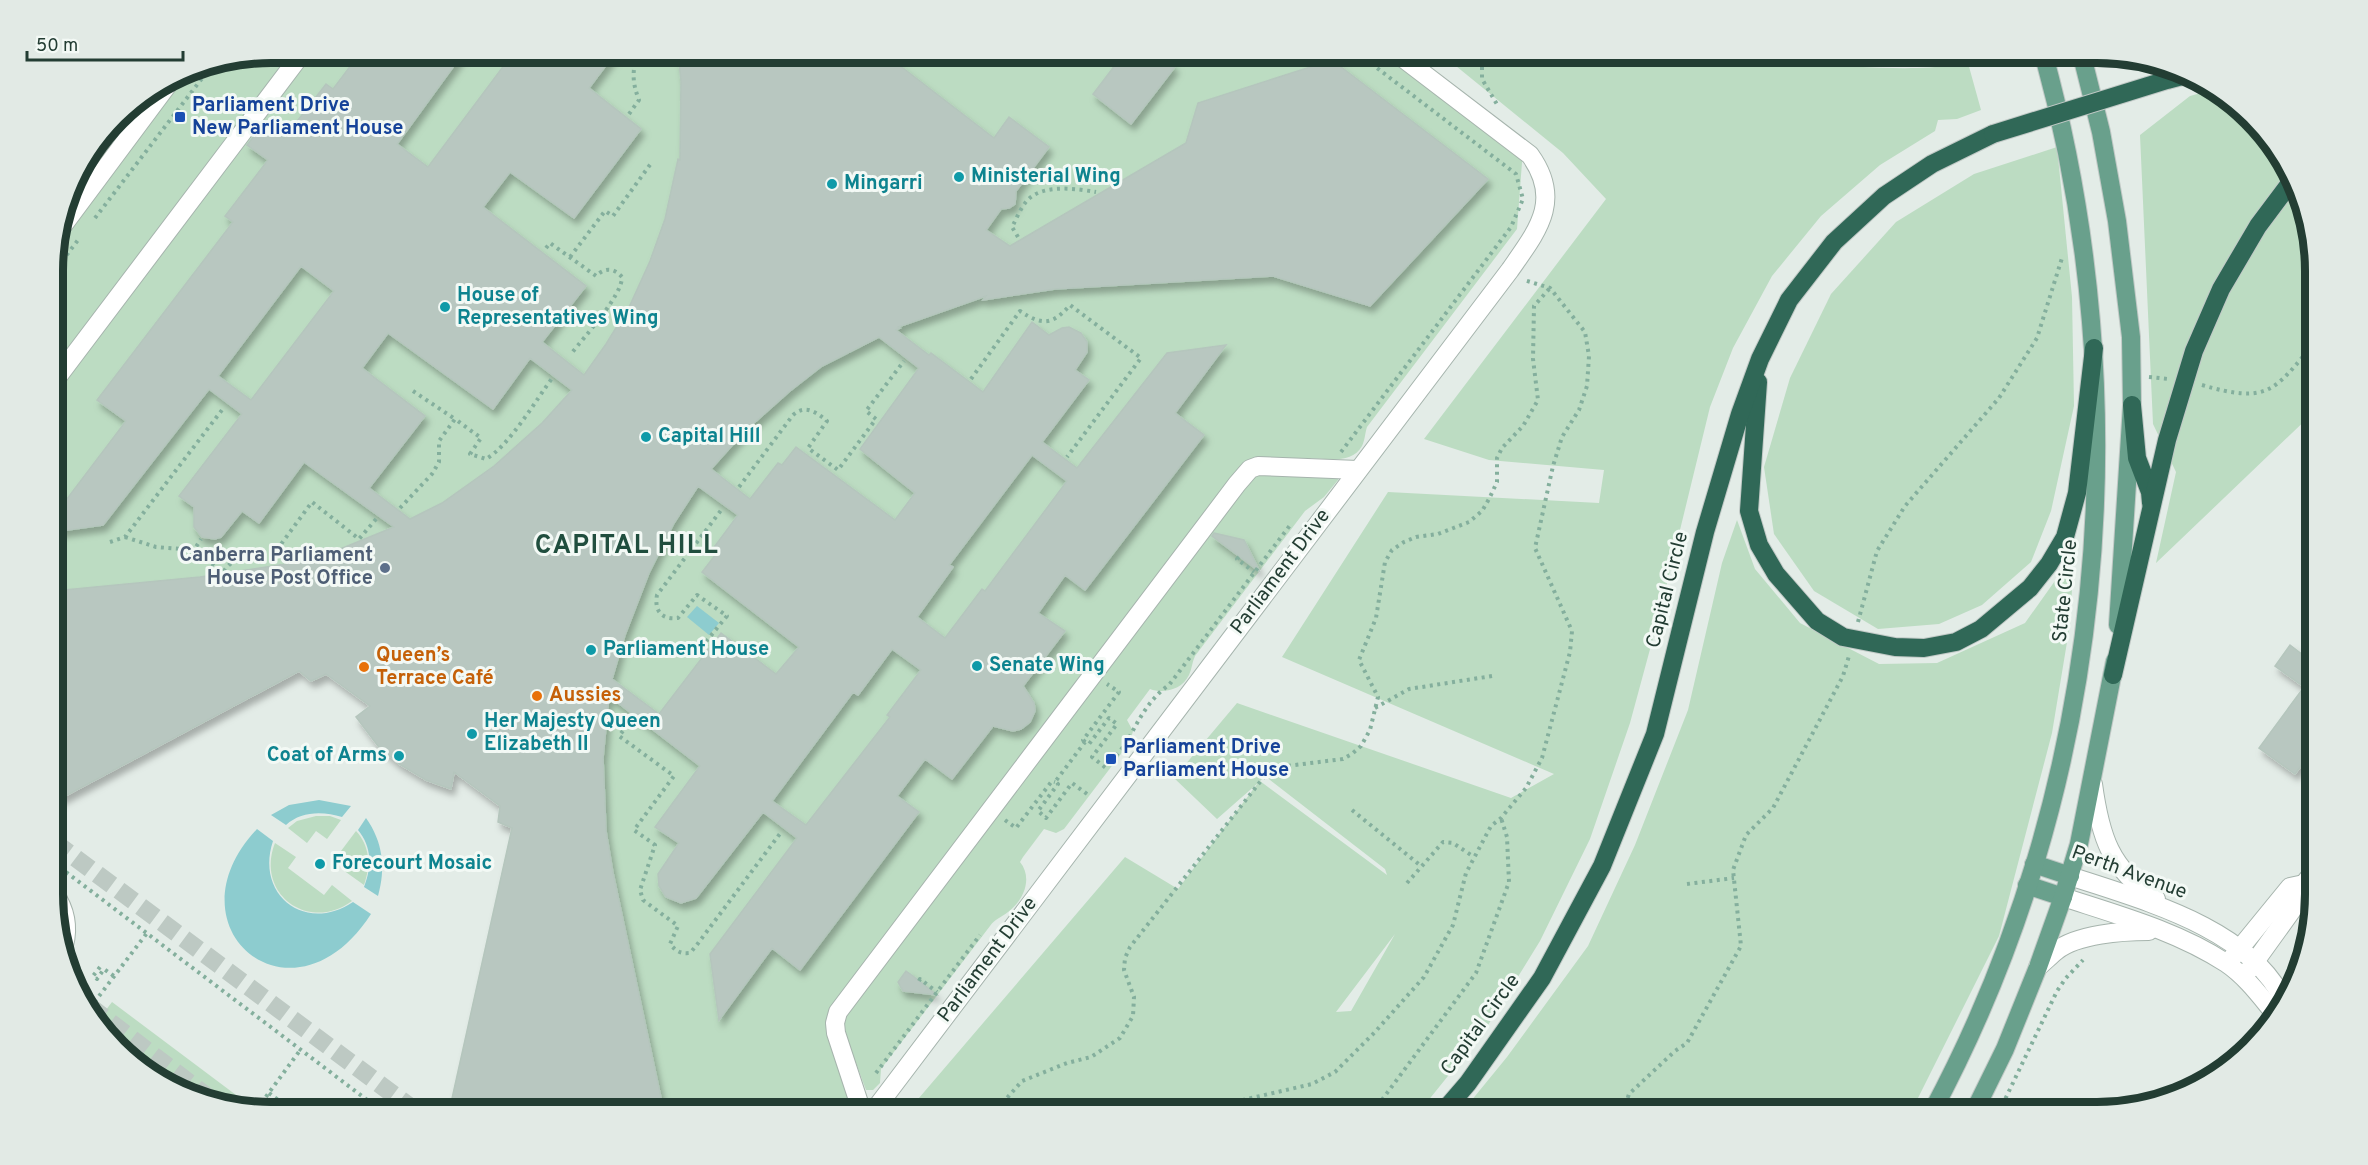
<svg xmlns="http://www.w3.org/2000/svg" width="2368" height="1165" viewBox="0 0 2368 1165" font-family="Overpass,sans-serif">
<defs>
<filter id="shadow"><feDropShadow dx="3.5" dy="6" stdDeviation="3" flood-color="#0004"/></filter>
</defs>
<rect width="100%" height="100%" fill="#e3ece7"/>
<g fill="#bcdcc2" fill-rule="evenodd">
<path d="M271,52L1389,53L1523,149L1517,229L1367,427C1365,433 1365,440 1362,446C1352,464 1328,459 1311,458L1299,475L1338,478V480L1324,497L1305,511L1195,656C1192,662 1192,669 1189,675C1182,690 1163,694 1150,689L1127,720L1133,731L1130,742L1064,829L1056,833L1044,829L1023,857L1020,862C1033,878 1024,900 1008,912C1002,917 995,919 990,926L881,1069L880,1083L873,1090H866L856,1063L843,1080L850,1103L849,1112H459L519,796L331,654L54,789L53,256L59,233L172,79L188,69Z"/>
<path d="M1783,52L1787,66C1831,64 1873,69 1917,68C1934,68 1951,65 1968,63L1981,110L1957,119L1938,120L1935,131L1880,165L1821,216L1772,276L1733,348L1710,407L1659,616L1630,723L1590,839L1540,941L1485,1030L1419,1112H907L1125,857L1178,889L1258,783L1217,819L1174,778L1237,703L1511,798L1554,774L1282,657L1388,492L1599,503L1604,470L1489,460L1424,439L1606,199L1563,153L1440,53ZM1265,776L1385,869L1387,875L1260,781ZM1395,934L1351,1011L1336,1012Z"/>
<polygon points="2211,90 2279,149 2314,243 2314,412 2156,563 2176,472 2153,424 2140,135 2190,96"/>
<polygon points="2057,147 2072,297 2074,406 2051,511 2031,562 1982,605 1939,624 1878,629 1814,591 1774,534 1764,467 1790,378 1831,294 1896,222 1974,174"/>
<polygon points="1737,520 1755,569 1800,623 1879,664 1937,663 2025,623 2074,554 2070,624 2052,733 1999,936 1911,1112 1462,1112 1507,1057 1588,946 1635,845 1688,710 1722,563"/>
<polygon points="316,816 330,816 341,820 327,839 316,831 307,843 288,828 297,821"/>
<path d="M356,831C370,846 371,866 364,885L343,870L352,859L341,851Z"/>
<path d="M275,843L296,857L288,868L324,895L332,885L352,901C309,933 255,894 275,843Z"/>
<polygon points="112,1002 244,1101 241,1106 175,1090 97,1027 96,1023"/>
</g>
<g fill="#8dcccf">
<polygon points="697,606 719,623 709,635 687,617"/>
<path d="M319,800L351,806L342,817C323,811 301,811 286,825L271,815L289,805Z"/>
<path d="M366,818C383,842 386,868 378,896L364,887C372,867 372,847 358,830Z"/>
<path d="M257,829L273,841C255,895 305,934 353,902L371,914C293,1035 164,928 257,829Z"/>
</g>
<g fill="#b8c7c0" stroke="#b5c6bd" stroke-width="1.5" fill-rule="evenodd" filter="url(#shadow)">
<path d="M361,52H464L397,144L428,167L514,52H616L589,88L641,129L574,218L510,172L483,207L586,286L542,342L584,375L606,344L630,305L650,261L665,219L678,159L680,160L681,81L678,52H882L994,138L1009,117L1049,147L1016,191L1015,204L1009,208L1001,209L986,230L1010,246L1186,143L1198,103L1332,60L1488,179L1370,306L1273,276L1055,289L983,300L986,296L898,327L900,328L896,330L929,355L931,353L983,392L1032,322L1049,335L1062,328L1069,327L1081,333L1087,342V352L1075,370L1089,380L1042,442L1077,468L1167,353L1226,345L1175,413L1204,435L1085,590L1065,575L1038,613L1065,631L1023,686L1034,703L1035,711L1030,722L1021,729L1013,731L993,726L952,779L925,759L897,796L919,812L800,970L772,948L719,1020L710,954L797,838L763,812L696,898L681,903L666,897L659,886L658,874L679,843L655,827L700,766L609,696L603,758L606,831L613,873L664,1112H449L512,828L498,822L500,806L454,772L451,789L426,780L399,764L378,746L356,717L370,706L326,674L311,681L299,671L54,802V591L200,577L286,564L328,554L394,527L304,462L259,523L242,511L221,537L215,539L202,537L194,527V507L179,496L242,414L209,389L103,525L54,532V516L126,421L97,400L233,222L225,216L268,160L247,145L264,123L284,138L326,84L333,89ZM301,266L334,291L251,400L218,376ZM388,333L493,409L530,358L572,390L542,423L494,466L442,503L410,519L369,488L425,416L362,368ZM879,337L919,368L860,449L915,493L895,520L796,447L782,465L778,463L750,499L711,469L745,431L790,391L822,366ZM1032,455L1067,481L985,591L982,589L945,638L917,617L953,567L949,565ZM698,486L738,515L712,550L716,554L702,572L799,647L776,674L721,633L659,714L612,679L625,635L649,573L674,523ZM892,649L921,670L887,715L890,717L806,825L772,801L853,692L858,695Z"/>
<polygon points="1125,52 1156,52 1175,67 1131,124 1093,94"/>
<polygon points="1214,533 1244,540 1260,572 1212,536"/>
<polygon points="2290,645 2315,664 2315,747 2295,774 2259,748 2304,687 2275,666"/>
<polygon points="906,971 913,976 937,995 903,991 898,982"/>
</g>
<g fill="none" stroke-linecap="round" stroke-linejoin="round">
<g stroke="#bdc9c3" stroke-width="18" stroke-dasharray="18 9" stroke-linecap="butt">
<polyline points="54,842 417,1112"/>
<polyline points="89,1006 209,1098"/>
</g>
<defs>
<g id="minor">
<polyline points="61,228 172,79"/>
<polyline points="53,383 303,52"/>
<path d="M2093,784C2100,836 2110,869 2156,899"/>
<path d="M2070,876C2141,900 2249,927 2284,1001"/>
<path d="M54,893C65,909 69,926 64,945"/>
<path d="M2063,897C2118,915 2177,931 2226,963C2244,975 2258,993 2271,1009L2275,1011"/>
<polyline points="2232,958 2290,887 2304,884"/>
<path d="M2038,967C2044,962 2050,956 2056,951C2077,934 2123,931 2149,931"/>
<polyline points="2249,970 2300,899 2304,884 2315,870"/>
<polyline points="862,1112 836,1033 835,1023 838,1012 1237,484 1250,469 1258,466 1358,470"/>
<path d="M873,1112L1510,270C1537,231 1563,201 1530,155L1395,52"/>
</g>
<g id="major">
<polyline points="2081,52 2101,132 2117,221 2131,337 2132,405 2118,625"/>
<polyline points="2034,864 2070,876"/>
<polyline points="2027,885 2063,897"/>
<path d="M1932,1112C2105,789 2140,404 2043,52"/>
<polyline points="1974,1112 2005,1049 2038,967 2063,897 2079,844 2115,661"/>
</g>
<g id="highway">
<polyline points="2167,80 2190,74"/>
<polyline points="1758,382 1749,511 1759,545 1776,574 1817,621 1843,637 1895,647 1924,648 1956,642 1981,629 2030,588 2049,564 2065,537 2077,493 2094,348"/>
<polyline points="2132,405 2137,458 2150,492 2151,503"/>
<polyline points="2113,675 2167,440 2194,351 2221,289 2258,226 2291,182"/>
<polyline points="1443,1112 1468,1083 1542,978 1602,866 1655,734 1705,532 1740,414 1760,359 1789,300 1834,242 1884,196 1932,164 1993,134"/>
</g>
</defs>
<use href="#minor" stroke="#a6b4ad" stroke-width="20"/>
<use href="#major" stroke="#c1c9c6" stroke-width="20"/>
<use href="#highway" stroke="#c1c9c6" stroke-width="20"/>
<g stroke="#84af9d" stroke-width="4" stroke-dasharray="3 4.5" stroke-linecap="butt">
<polyline points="1482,52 1482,79 1498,106"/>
<path d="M629,114L639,100C632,82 632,71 638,52"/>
<polyline points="95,218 213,64"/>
<path d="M1018,237L1012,227C1018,216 1023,201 1034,195C1051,185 1078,189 1096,192"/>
<path d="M546,248L550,243L596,276C605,267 614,268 622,277C622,296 584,337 571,354"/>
<polyline points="570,257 605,211 613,216 652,162"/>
<polyline points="53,273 78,240"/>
<polyline points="2149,377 2168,379"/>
<path d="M971,379L1020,311C1042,326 1053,325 1070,305L1141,358L1067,457"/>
<path d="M2202,385C2267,404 2274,392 2314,343"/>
<polyline points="413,391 455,419"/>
<polyline points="1341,452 1511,227 1523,199 1516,174 1356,52"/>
<path d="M739,487L793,415C805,404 816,412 827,421L808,448L838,470L876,419L866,411L904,361"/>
<path d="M400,508L432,474L439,462V441L455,419L481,438L470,454L486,459C509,446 536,400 553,377"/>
<polyline points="125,537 156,547 194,550 201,539"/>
<polyline points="110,542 125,537 222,410"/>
<path d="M194,550L223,572C236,554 255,550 276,551L312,502L359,539L377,518"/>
<polyline points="1239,557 1237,559 1254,572"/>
<polyline points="1858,622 1877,551 1905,506 1999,398 2037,338 2062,258"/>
<path d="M707,647L704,644L727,616L697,595L678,618C662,620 654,611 657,595L722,509"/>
<polyline points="1375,708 1409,689 1492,676"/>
<path d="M632,719L619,736L674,776L634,830L655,845L640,890L643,900L678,926L670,944C676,951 680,954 690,953L696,946L782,831"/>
<polyline points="1085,742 1083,740 1119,692 1107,684"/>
<path d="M1111,761C1117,754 1125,746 1129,738C1139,719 1150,698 1169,685L1291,524"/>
<polyline points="1087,794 1072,783 1046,818 1038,811 1058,784 1055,782 1085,742 1089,744 1109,718 1117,724 1092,757 1106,768"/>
<polyline points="1352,810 1421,866"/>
<polyline points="1005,820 1016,828 1052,781 1055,782"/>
<polyline points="2306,853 2315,842"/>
<polyline points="54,863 383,1112"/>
<polyline points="1407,883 1443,842 1453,843 1474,857"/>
<polyline points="1687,884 1734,878"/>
<polyline points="100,967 93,976 97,979 104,969 114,976"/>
<polyline points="919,981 920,979 937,992"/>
<polyline points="90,1008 147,933"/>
<polyline points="876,1073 980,935"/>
<polyline points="269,1093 277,1099 269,1110 273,1112"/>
<polyline points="257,1109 301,1049"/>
<polyline points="273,1112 279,1104"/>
<polyline points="990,1112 1007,1098 1022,1081 1067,1063 1091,1057 1120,1038 1133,1016 1134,997 1124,970 1125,958 1130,947 1271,768 1343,759 1352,754 1361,746 1370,730 1378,697 1359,660 1376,618 1385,562 1392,550 1404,542 1416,537 1438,534 1469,522 1482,511 1489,499 1497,482 1497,458 1502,448 1523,426 1538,400 1533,359 1534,306 1550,288"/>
<polyline points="1191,1112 1312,1084 1335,1072 1375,1032 1424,977 1453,925 1466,873 1491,826 1501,818 1526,788 1542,758 1570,652 1572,631 1535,548 1553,466 1562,437 1579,410 1587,386 1589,356 1585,332 1550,288 1524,280"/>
<polyline points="1373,1112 1476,973 1509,882 1507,837 1501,818"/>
<polyline points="1623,1112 1629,1094 1675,1051 1687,1043 1741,946 1733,870 1746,835 1773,808 1843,676 1849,656"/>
<polyline points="1999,1112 2057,991 2066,978 2083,960"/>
</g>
<use href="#minor" stroke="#fff" stroke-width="18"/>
<use href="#major" stroke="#69a08c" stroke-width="18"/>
<use href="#highway" stroke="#306857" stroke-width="18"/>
<defs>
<polyline id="highway-bridge" points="1993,134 2167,80"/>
</defs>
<use href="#highway-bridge" stroke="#c1c9c6" stroke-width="20" stroke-linecap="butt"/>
<use href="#highway-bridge" stroke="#306857" stroke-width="18"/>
</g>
<g fill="#1a4fb4" stroke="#f3f9f5" stroke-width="2">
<rect x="174" y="111" width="12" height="12" rx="3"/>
<rect x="1105" y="753" width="12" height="12" rx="3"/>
</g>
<g fill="#0f9aa8" stroke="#f3f9f5" stroke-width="2">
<circle cx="959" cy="177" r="6"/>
<circle cx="832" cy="184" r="6"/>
<circle cx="445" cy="307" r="6"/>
<circle cx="646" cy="437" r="6"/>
<circle cx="591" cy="650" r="6"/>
<circle cx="977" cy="666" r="6"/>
<circle cx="472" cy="734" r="6"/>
<circle cx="399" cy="756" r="6"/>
<circle cx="320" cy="864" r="6"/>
</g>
<circle fill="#5c6f8a" stroke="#f3f9f5" stroke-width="2" cx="385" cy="568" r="6"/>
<g fill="#e8710a" stroke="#f3f9f5" stroke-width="2">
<circle cx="364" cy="667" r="6"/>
<circle cx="537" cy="696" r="6"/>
</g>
<g text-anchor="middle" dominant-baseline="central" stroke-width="6" stroke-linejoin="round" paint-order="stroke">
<g font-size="20" font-weight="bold" fill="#164399" stroke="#f3f9f5" text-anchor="start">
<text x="192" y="106">Parliament Drive<tspan x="192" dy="23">New Parliament House</tspan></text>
<text x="1123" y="748">Parliament Drive<tspan x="1123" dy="23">Parliament House</tspan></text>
</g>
<g font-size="20" font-weight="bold" fill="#0d838f" stroke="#f3f9f5" text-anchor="start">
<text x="971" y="177">Ministerial Wing</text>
<text x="844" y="184">Mingarri</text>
<text x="457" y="296">House of<tspan x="457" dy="23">Representatives Wing</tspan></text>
<text x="658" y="437">Capital Hill</text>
<text x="603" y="650">Parliament House</text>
<text x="989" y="666">Senate Wing</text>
<text x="484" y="722">Her Majesty Queen<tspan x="484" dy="23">Elizabeth II</tspan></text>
<text x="387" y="756" text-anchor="end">Coat of Arms</text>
<text x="332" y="864">Forecourt Mosaic</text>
</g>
<g font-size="20" font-weight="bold" fill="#4e5e75" stroke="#f3f9f5" text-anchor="end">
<text x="373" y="556">Canberra Parliament<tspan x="373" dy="23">House Post Office</tspan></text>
</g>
<g font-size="20" fill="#233d33" stroke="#f3f9f5">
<text transform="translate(1281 572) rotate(-53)">Parliament Drive</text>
<text transform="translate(1668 590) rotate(-76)">Capital Circle</text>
<text transform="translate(2066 591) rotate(-84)">State Circle</text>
<text transform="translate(2129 873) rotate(20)">Perth Avenue</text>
<text transform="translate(988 960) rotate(-53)">Parliament Drive</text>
<text transform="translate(1481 1025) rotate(-54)">Capital Circle</text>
</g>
<g font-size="20" font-weight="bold" fill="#c56008" stroke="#f3f9f5" text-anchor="start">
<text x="376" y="656">Queen’s<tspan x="376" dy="23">Terrace Café</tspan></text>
<text x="549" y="696">Aussies</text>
</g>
<g font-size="26" font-weight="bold" letter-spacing="1.5" fill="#204e3e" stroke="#f3f9f5">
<text x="627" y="546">CAPITAL HILL</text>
</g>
</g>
<path d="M0 0H2368V1165H0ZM271 63H2097A208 208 0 0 1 2305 271V894A208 208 0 0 1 2097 1102H271A208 208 0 0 1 63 894V271A208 208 0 0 1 271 63Z" fill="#e2eae5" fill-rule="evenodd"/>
<path fill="none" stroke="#233d33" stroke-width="8" d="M271 63H2097A208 208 0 0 1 2305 271V894A208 208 0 0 1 2097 1102H271A208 208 0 0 1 63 894V271A208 208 0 0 1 271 63Z"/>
<path d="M27 51v9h156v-9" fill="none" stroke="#233d33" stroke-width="3"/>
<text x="36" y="51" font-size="18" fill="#233d33" stroke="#f3f9f5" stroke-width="4.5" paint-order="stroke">50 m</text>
</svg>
